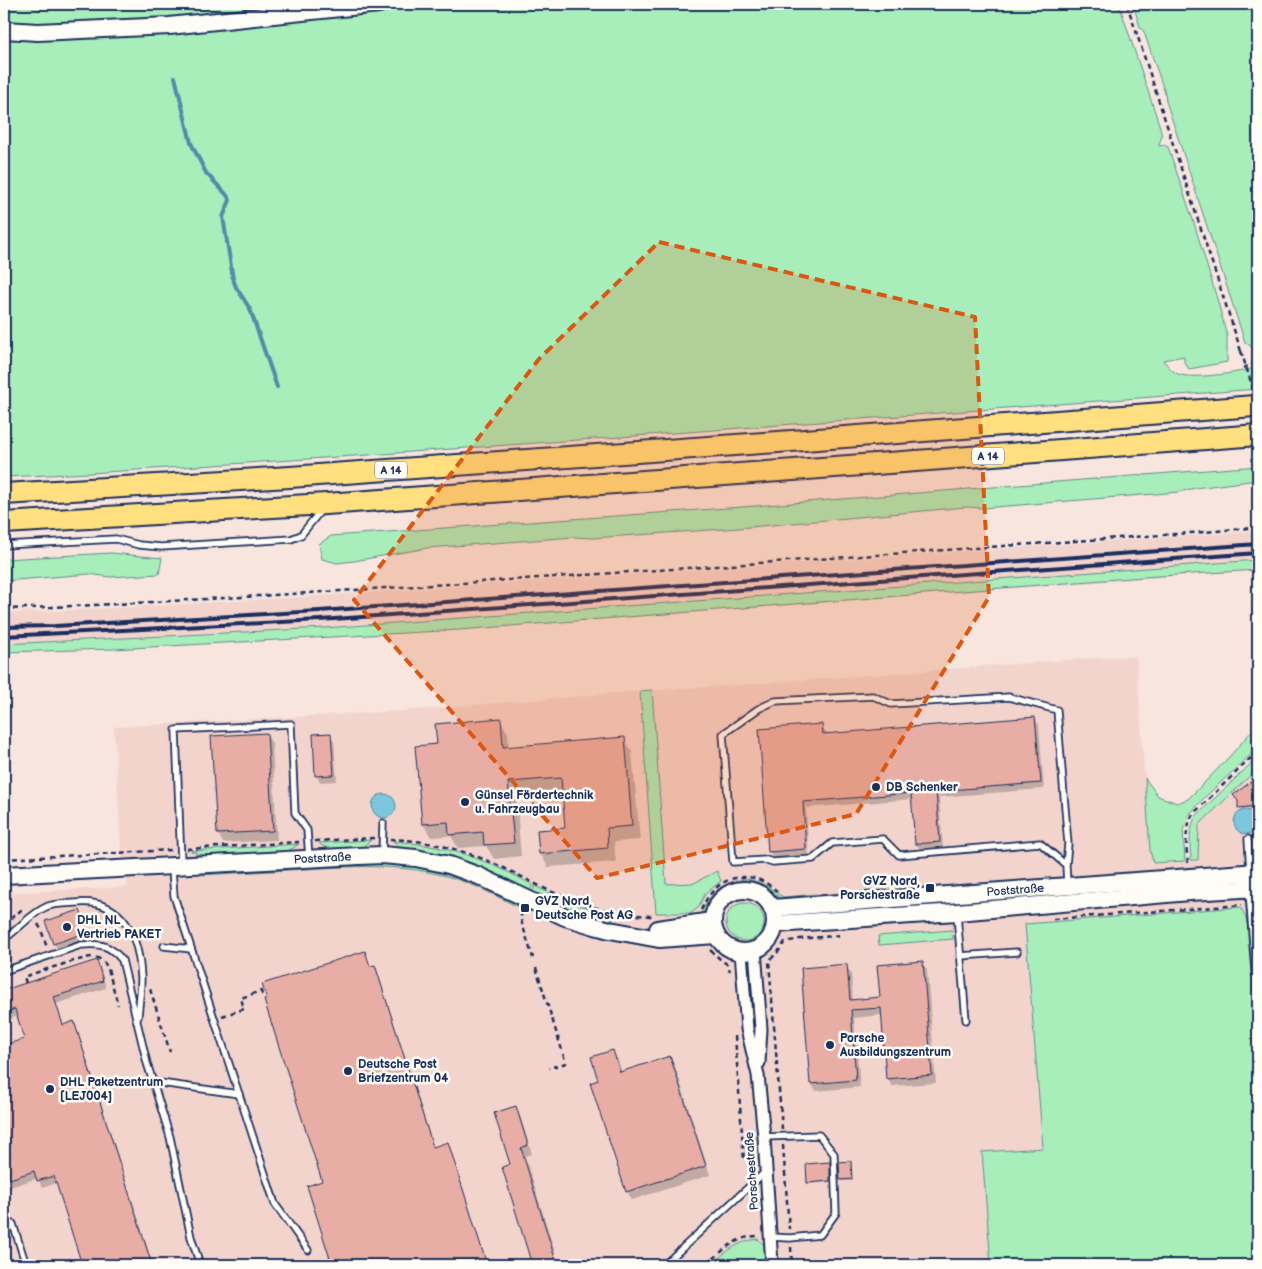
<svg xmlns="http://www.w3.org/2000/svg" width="1262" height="1269" viewBox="0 0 1262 1269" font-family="'Balsamiq Sans',sans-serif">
<rect width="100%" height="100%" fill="#f7e5de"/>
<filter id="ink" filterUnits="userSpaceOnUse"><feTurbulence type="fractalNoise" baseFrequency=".02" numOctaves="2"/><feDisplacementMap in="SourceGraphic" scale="10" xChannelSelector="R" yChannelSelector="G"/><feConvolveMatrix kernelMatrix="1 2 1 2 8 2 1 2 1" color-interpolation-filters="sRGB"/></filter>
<g filter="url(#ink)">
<g fill="#f2d4cd">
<polygon points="1258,531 1258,570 459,630 114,649 4,652 4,613 80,610 287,598"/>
<polygon points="1136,656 1150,850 1153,863 1198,859 1199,825 1258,768 1258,1265 4,1265 4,893 128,887 121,848 114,727 404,711 640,691 740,685 1068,660"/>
</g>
<g fill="#a7eebb" stroke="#618e8c">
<polygon points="4,4 319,4 135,22 89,24 4,24"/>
<path d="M448,4H1119L1160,127C1161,132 1163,138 1159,143V146L1164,145L1168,147L1194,223L1218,302L1227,336V362L1189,369L1184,362V356L1163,360C1168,366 1173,373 1181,375C1195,379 1245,373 1258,366V389L621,437L354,456L90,473L4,477V38L228,27Z"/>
<polygon points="1133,4 1258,4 1258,354 1253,348 1245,342 1166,101 1165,93 1144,32 1140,27"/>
<polygon points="1258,466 1258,480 1195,488 1179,492 983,508 966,507 739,528 593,538 574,537 427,548 354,561 337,563 322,559 319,544 331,536 742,507"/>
<polygon points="111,553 162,558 159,574 110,577 89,574 4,581 4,559"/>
<polygon points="1258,560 1258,570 1143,577 459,630 114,649 4,652 4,644 325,628"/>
<polygon points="652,690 666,884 694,883 717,871 721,881 705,894 698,908 691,913 656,913 640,691"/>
<polygon points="1258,724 1258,748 1205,797 1189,815 1183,831 1185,861 1153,863 1150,850 1145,778 1158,796 1177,803 1188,799 1205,782 1230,756"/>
<path d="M1258,757V768L1199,825L1198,860H1191C1190,845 1188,830 1196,816Z"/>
<polygon points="371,840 361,848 334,850 322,846 319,843"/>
<path d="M393,841C425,844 458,850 488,863C503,869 518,877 533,885L529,892L404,850Z"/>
<polygon points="299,844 287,852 209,857 200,855 191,851"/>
<path d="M371,862C402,864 434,866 464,877C484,885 504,896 524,905L522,909C496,896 471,882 442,875C397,864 352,866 306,869C271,871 236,873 200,875L203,872Z"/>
<path d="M747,879C754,881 760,882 767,886C773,889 777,895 784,897L817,894V898C808,899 794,901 785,900C777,898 773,891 766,887C750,878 732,880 718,891C710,898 707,909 700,917L699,915C703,911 704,907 707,902C716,887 730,880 747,879Z"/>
<path d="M535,886C561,899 589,910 618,915L610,921C581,915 558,906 531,894Z"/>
<circle cx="745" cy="922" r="19"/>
<path d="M1240,907C1246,915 1247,923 1249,933L1258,1056V1265H991L982,1152L1043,1148L1025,924Z"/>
<polygon points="952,930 953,939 879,945 878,936"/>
<path d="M758,1239L764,1245L765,1265H711C725,1252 738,1241 758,1239Z"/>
</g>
<g fill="#7cc7db" stroke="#558aa9">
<circle cx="384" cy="806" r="12"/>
<circle cx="1246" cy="822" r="12"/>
</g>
<g fill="#0003">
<polygon points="1035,718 1039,725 1044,789 939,797 943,848 920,850 916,843 913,799 806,808 809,855 773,858 770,852 821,725 825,732 825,735"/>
<polygon points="500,719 508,733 509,748 624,738 632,752 640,840 614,842 616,862 548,867 540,853 566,829 563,792 516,796 521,856 494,859 486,846 458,848 451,836 431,837 423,824 438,745"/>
<polygon points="266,734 272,743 277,840 223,843 218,834"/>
<polygon points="330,734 334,741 337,781 320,782 317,776"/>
<polygon points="1252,782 1258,790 1258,808 1240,809 1239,801"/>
<polygon points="80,911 83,918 90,939 58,950 54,943"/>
<polygon points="364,953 371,967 375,966 378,973 434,1148 447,1144 451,1150 487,1265 334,1265 309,1187 323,1182"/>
<polygon points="96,962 100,968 106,988 56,1004 64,1026 73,1023 77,1029 153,1265 84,1265 57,1183 42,1188 38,1178 4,1189 4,1047 26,1040 18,1016 5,1020 4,1017 4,991"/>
<polygon points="922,962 927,970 936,1083 892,1086 887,1078 882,1015 854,1018 860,1087 816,1091 811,1083 846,965 851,973 853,1001 881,998"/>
<polygon points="612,1051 618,1060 622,1073 670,1057 675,1066 710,1175 632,1200 627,1191 600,1081"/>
<polygon points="515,1107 520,1116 532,1154 525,1156 559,1265 533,1265 503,1168 512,1165"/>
<polygon points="851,1163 852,1181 842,1181 841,1180"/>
<polygon points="830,1165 830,1182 809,1184 808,1183"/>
<polygon points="298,1260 301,1265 281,1265"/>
</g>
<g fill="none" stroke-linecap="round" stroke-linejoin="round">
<polyline stroke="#558aa9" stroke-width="4" points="175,77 191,143 206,173 226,194 230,200 223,217 233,279 236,287 250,309 277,387"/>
</g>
<g fill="#e8aea5" stroke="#1b2f5e">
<polygon points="1035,717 1041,783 936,791 940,842 915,844 911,793 803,802 806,849 768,852 759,729 822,724 823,734"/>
<polygon points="501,718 503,747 625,737 632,826 607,828 608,848 539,854 537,830 565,828 561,778 508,782 514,843 484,845 483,832 449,835 448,822 422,824 415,746 437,744 435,724"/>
<polygon points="267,733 273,831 217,834 211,736"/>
<polygon points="331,733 334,775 315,776 313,734"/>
<polygon points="1252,781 1256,786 1258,806 1238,808 1238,801 1233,795"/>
<polygon points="80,910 88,932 53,944 45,921"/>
<polygon points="365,951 370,966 375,965 433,1147 448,1142 487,1265 332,1265 307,1186 322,1181 264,1000 267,999 262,984"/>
<polygon points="97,960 103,981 54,997 63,1025 74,1021 152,1265 82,1265 54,1176 37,1181 34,1171 4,1181 4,1045 24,1039 15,1009 4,1013 4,990"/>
<polygon points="923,961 932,1075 886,1079 881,1008 851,1010 856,1080 810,1084 801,968 847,964 850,1000 880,997 877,965"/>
<polygon points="613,1050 620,1072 670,1056 706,1166 626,1192 590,1083 598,1080 591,1057"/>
<polygon points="516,1106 528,1145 521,1148 557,1265 532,1265 502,1167 510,1164 494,1113"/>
<polygon points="851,1161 852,1179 840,1180 839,1162"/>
<polygon points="830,1162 830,1181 807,1183 806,1164"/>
</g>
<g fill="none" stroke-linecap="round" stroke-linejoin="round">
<defs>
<g id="lane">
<polyline points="4,545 116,539 139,545 161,547 291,539 301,535 322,509"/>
<polyline points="1248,839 1250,871"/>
<polyline points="382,854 383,823"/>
<polyline points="181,863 176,730 291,724 295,813 307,830 309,858"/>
<polyline points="1066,865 1040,843 899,855 883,839 832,843 813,859 773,862 766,860 733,862 723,734 758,709 775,701 873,696 891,704 1009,697 1057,710 1068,844 1066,865 1067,884"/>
<polyline points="172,869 174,896 275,1204 308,1250"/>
<polyline points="957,915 966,1020"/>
<path d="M4,939C18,930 30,914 46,907C54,903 67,904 76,903C125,898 139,938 141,978C141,991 139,1004 138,1017"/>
<polyline points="164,946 191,949"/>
<polyline points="960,956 1017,952"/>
<path d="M4,971L81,945C100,943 110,945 122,960L147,1063L170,1137L191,1237L200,1265"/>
<polyline points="153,1082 239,1094"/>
<polyline points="764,1137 819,1135 834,1154 836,1213 820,1235 790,1238 770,1237"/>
<polyline points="13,1224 26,1265"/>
<polyline points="664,1265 765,1172"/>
</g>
<g id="street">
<polyline points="1251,882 1258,972"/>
<polyline points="755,950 761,1029 759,1063"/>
<polyline points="741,952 747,1029 758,1075 764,1137 772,1265"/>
</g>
<g id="secondary">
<polyline points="4,30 38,32 169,26 379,4"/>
<path id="s1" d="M4,875L359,856L382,855L416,858L449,865L479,876L565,917L595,926L610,930L659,939L716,935"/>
<circle cx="744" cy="921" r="31"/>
<path id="s2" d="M772,908L1258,872"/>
<polyline points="775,924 957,912 1190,892 1258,888"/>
<polyline points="658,929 712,921"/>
</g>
<g id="highway">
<polyline points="4,494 290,477 778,442 1255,406"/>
<polyline points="4,523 326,504 903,462 1258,435"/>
</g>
</defs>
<use href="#lane" stroke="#1b2f5e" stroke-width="9"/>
<use href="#street" stroke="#1b2f5e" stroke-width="15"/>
<use href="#secondary" stroke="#1b2f5e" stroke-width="20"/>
<use href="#highway" stroke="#1b2f5e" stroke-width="24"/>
<g stroke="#1b2f5e" stroke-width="2.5" stroke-dasharray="5 4" stroke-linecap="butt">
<polyline points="1127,4 1241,351"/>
<polyline points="1243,368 1258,362"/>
<path d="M4,609C157,603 310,593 463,583C710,567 958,549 1205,532L1258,527"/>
<path d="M390,839C429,840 468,851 504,868C525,878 545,890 567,898C595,909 623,915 653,916"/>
<polyline points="315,841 374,838"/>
<polyline points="187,849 299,842"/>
<polyline points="4,859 172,850"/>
<path d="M1188,863C1186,845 1184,831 1193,814L1258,751"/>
<path d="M701,910C705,901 710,893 717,887C731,875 751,874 766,883C771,886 775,890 780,893"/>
<polyline points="523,912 520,917 533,958"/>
<polyline points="1053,919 1242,905"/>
<polyline points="4,924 25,907"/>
<polyline points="38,924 41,929 47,948"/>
<polyline points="87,934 107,932 124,935"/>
<polyline points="710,950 720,959 728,965 730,971"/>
<polyline points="536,968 566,1063 549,1068"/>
<path d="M26,983L24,977C40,971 57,966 74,961C80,960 87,957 93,957C101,958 105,962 108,969L118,1005"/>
<polyline points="150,989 170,1052"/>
<polyline points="222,1016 244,1009 241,998 261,991 262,994 265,993"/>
<polyline points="735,1036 744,1161"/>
<polyline points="782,1129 769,961 778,952 785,942 800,939 843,935"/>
<polyline points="742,1139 753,1138"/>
<polyline points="783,1145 789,1229"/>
<polyline points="791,1247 792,1265"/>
<path d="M707,1265C722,1251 736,1236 758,1236"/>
</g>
<use href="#lane" stroke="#fdfcf7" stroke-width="5.5"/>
<use href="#street" stroke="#fdfcf7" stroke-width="11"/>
<use href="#secondary" stroke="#fdfcf7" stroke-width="16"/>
<use href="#highway" stroke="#ffdf80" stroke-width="20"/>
<g stroke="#1b2f5e" stroke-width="4">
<polyline points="4,627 55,626 319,611 1258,544"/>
<polyline points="4,636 320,620 1258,553"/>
</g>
<polyline stroke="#1b2f5e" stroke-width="2.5" stroke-dasharray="5 4" stroke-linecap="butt" points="1241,351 1258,404"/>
</g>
</g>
<path fill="#de5710" fill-opacity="0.2" stroke="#de5710" stroke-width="4" stroke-dasharray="10 6" stroke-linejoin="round" d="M659,242L975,317L989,597L856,814L597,878L354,600L539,359Z"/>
<g fill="#1b2f5e" stroke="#fdfcf7" stroke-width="2">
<circle cx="876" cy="787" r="5"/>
<circle cx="465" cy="802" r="5"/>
<rect x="925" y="883" width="10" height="10" rx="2.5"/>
<rect x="520" y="903" width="10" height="10" rx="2.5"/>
<circle cx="67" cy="927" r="5"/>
<circle cx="830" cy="1045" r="5"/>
<circle cx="348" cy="1071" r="5"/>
<circle cx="50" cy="1089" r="5"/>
</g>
<g text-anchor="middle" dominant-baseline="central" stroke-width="5" stroke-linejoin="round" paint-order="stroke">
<g fill="#fdfcf7" stroke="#5f6c8c" stroke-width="1">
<rect x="972" y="447.5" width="32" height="17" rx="4"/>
<rect x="375" y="461.5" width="32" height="17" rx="4"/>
</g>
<g font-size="11" font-weight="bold" fill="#1b2f5e">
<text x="988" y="456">A 14</text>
<text x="391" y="470">A 14</text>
</g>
<g font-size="12" font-weight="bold" fill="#1b2f5e" stroke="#fdfcf7" text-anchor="start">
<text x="886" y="787">DB Schenker</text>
<text x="475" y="795">Günsel Fördertechnik<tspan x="475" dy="14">u. Fahrzeugbau</tspan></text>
<text x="920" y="881" text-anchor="end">GVZ Nord,<tspan x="920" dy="14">Porschestraße</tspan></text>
<text x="535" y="901">GVZ Nord,<tspan x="535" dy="14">Deutsche Post AG</tspan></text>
<text x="77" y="920">DHL NL<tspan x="77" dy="14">Vertrieb PAKET</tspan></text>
<text x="840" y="1038">Porsche<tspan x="840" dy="14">Ausbildungszentrum</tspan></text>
<text x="358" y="1064">Deutsche Post<tspan x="358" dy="14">Briefzentrum 04</tspan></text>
<text x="60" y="1082">DHL Paketzentrum<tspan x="60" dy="14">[LEJ004]</tspan></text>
</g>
<g font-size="12" fill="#1b2f5e" stroke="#fdfcf7">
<text stroke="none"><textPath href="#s1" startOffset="319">Poststraße</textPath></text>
<text stroke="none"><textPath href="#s2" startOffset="244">Poststraße</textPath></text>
<text transform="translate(752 1171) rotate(-94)">Porschestraße</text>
</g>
</g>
<rect width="1262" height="1269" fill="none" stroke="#fdfcf7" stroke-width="20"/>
<rect x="10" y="10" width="1242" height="1249" fill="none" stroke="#1b2f5e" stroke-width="2" filter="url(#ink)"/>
</svg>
